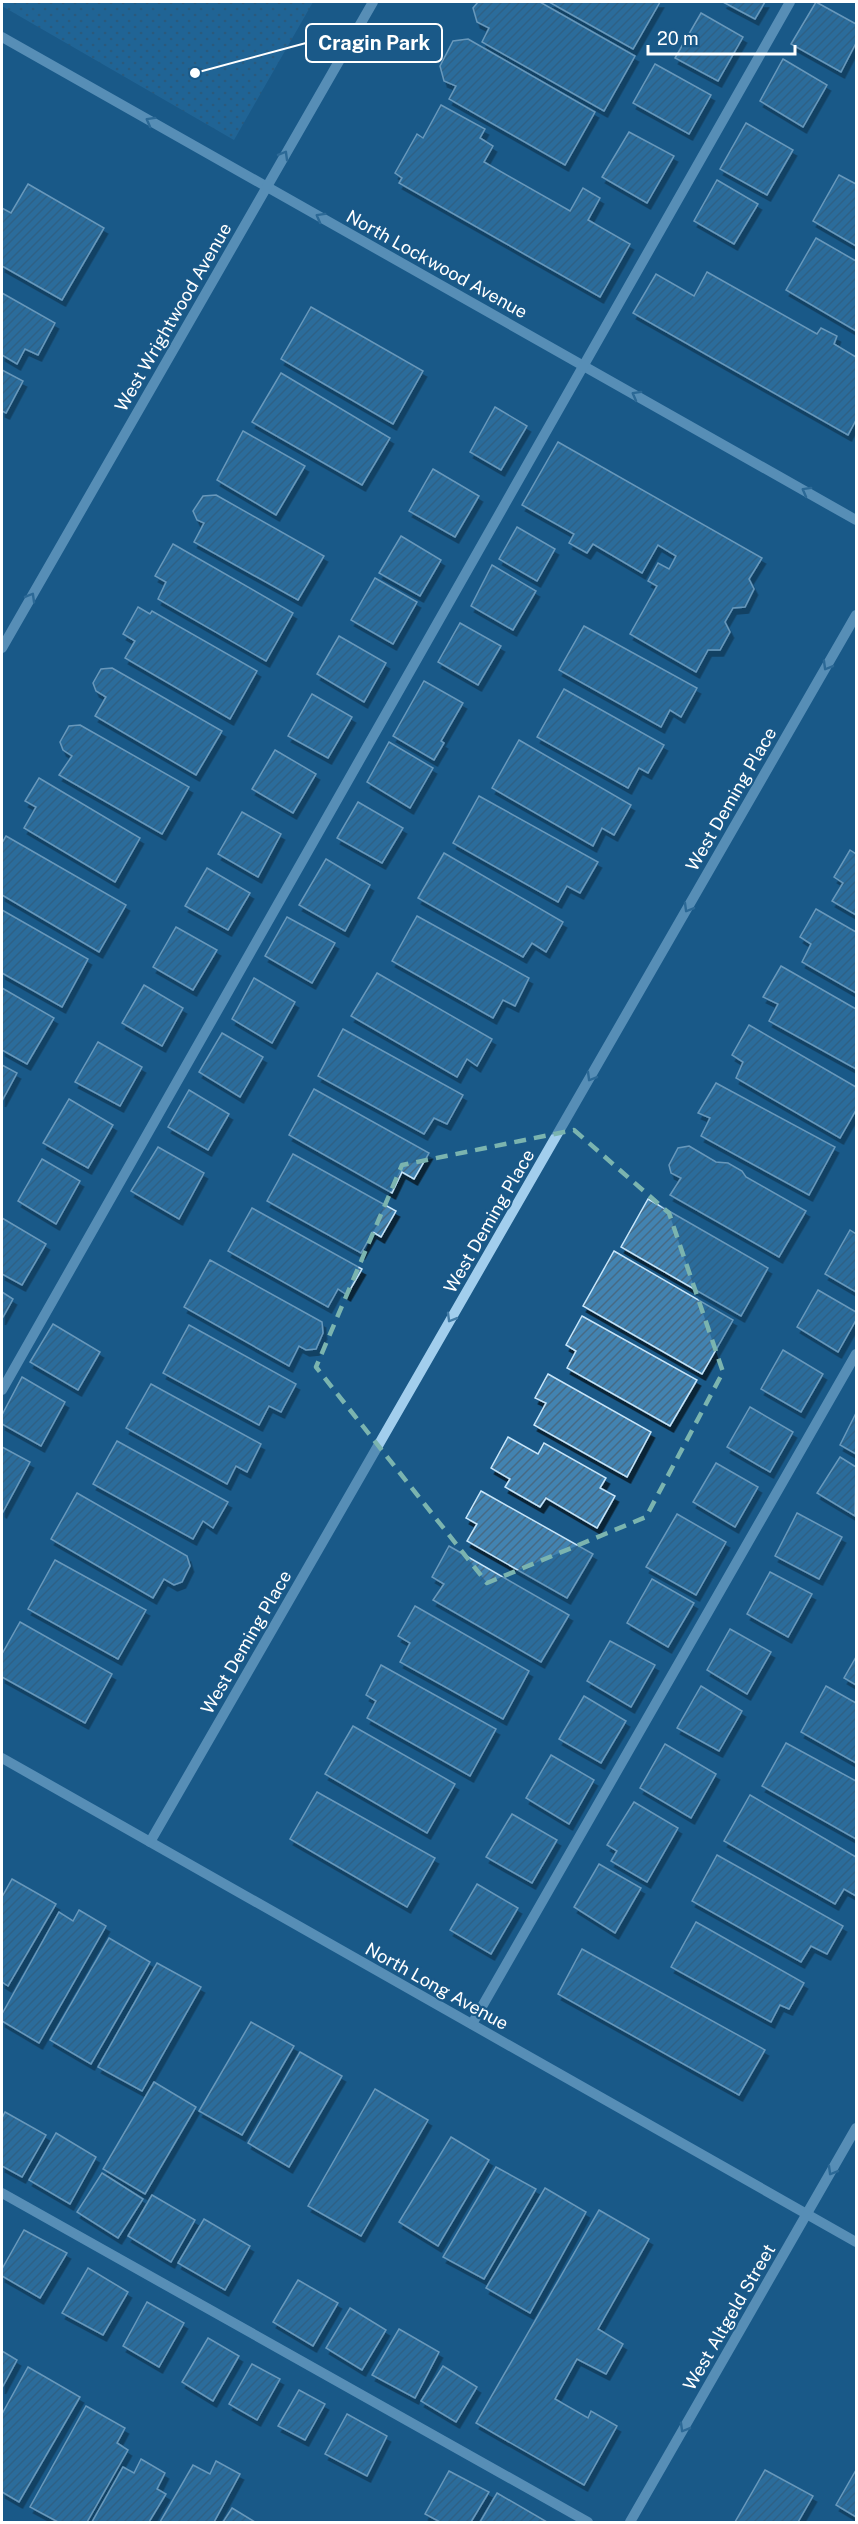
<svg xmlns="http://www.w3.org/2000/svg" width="858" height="2524" viewBox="0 0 858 2524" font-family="'Public Sans',sans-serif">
<defs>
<pattern id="park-dots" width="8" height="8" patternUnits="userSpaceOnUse" patternTransform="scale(1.5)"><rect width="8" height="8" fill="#2972a5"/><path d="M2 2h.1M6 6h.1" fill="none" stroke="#3e5b70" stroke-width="1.8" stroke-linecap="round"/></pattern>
<pattern id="building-hatch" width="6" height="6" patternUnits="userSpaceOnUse" patternTransform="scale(1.5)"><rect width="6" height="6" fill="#4283b1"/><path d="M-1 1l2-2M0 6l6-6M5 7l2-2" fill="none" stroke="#466a84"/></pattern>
<filter id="shadow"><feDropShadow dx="3.5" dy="6" stdDeviation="0" flood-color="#0009"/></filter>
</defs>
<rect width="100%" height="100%" fill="#1a5988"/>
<polygon fill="url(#park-dots)" points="2,2 313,2 234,140 2,6"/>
<g fill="url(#building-hatch)" stroke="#c7e5f9" stroke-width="1.5" filter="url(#shadow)">
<polygon points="478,2 540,2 635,56 604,111 482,42 489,28 477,22 473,8"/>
<polygon points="549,2 660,2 633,49"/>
<polygon points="723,2 765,2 755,19"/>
<polygon points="816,2 856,24 856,43 841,72 791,44"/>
<polygon points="701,13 743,37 718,81 675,58"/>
<polygon points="468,39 595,112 565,165 449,99 456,86 444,81 440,66 453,41"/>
<polygon points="783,59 827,85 803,127 760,101"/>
<polygon points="655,64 711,95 689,134 633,103"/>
<polygon points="441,105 485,129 480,138 493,146 484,162 570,211 583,188 600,198 588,220 630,244 600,297 399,183 402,178 395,173 417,134 423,138"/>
<polygon points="746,123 793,150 767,195 720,169"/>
<polygon points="629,132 674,156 647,203 602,177"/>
<polygon points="839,175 856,184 856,246 813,221"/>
<polygon points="717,180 758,204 734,244 694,221"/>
<polygon points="28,184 104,228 62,300 2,266 2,208 11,213"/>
<polygon points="816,238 856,261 856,331 786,290"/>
<polygon points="707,272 817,334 821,328 837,336 834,344 856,357 856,420 848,435 633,313 656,274 694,296"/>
<polygon points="2,293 55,323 38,355 25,349 17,364 2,355"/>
<polygon points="311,307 423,371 393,424 281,359"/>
<polygon points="2,370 23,381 6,413 2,411"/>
<polygon points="281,373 390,438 362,485 252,422"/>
<polygon points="495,407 527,426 501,470 470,452"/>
<polygon points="243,431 305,466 276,515 217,480"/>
<polygon points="558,442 762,558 749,579 754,589 745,607 733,608 725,622 730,632 720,650 708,650 696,672 630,634 657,586 648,581 658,563 669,569 676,556 658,545 642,573 593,544 587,553 569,543 574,534 522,505"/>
<polygon points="433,469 479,496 455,537 409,511"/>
<polygon points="216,495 324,556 298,600 194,542 204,523 197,520 193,511 203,496"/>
<polygon points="517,527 555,549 537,581 499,559"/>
<polygon points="401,536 441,560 420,596 379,573"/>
<polygon points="173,544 293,613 266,661 158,599 166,582 155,576"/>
<polygon points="492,565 536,591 513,630 471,606"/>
<polygon points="375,578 417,602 393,644 351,620"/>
<polygon points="138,607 150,614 152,611 257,671 230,719 125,658 135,641 123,634"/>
<polygon points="460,623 501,646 478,685 438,662"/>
<polygon points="584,626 697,688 681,717 670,710 661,727 559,670"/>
<polygon points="339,636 386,663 364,702 317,674"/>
<polygon points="112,668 222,731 196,775 95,716 106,697 96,691 93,683 101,669"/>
<polygon points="424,681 463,703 441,741 444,743 434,760 393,736"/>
<polygon points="564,689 664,745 648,773 639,768 628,788 537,737"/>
<polygon points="312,694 352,717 328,758 288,736"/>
<polygon points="80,725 189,787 162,834 59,775 72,756 63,750 60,742 69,726"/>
<polygon points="519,740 631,805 614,835 602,828 593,846 492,788"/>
<polygon points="389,742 433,768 410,808 367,782"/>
<polygon points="275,750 316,774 293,813 252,789"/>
<polygon points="39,778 140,838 115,882 24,828 36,807 25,801"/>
<polygon points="479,796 598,862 580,893 567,886 558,902 453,843"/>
<polygon points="358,802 403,828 382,863 337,838"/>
<polygon points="242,812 281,834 258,877 218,854"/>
<polygon points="6,836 126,905 99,952 2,895 2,843"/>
<polygon points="850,850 856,854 856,915 832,901 843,883 834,877"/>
<polygon points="444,853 563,922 546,952 532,943 523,957 418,898"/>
<polygon points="326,859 370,885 345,931 299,905"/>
<polygon points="207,868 250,893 228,930 185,906"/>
<polygon points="816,909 856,932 856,993 802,962 811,944 800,937"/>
<polygon points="2,910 88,959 62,1007 2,973"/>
<polygon points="417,916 529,978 515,1006 503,1000 493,1018 392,961"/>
<polygon points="287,917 335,943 312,983 265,956"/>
<polygon points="176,927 217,950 193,990 153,967"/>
<polygon points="781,966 856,1009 856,1069 769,1021 778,1004 763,997"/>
<polygon points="377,973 492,1039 477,1066 467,1059 457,1077 351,1016"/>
<polygon points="254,978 295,1002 272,1043 232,1019"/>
<polygon points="144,985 183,1008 162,1046 122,1023"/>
<polygon points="2,988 54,1018 27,1064 2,1050"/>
<polygon points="749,1025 856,1087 856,1110 840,1138 736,1078 743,1062 732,1055"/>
<polygon points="343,1029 463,1095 447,1124 434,1118 424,1134 318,1076"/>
<polygon points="222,1033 263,1057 240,1097 199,1072"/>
<polygon points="98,1042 142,1067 120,1106 75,1082"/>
<polygon points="2,1065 17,1073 2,1101"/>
<polygon points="716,1083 835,1147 809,1195 701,1136 710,1118 698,1113"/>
<polygon points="314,1089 429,1153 414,1179 402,1172 392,1193 289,1135"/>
<polygon points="189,1090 229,1114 208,1150 168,1127"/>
<polygon points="69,1099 113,1125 88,1168 43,1143"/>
<polygon points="689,1146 716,1162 728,1163 742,1171 746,1177 806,1211 779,1257 670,1195 681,1178 671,1173 669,1165 678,1148"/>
<polygon points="158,1147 204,1173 179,1219 131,1191"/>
<polygon points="293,1154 396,1211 381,1237 373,1232 361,1253 267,1201"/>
<polygon points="42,1159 80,1181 56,1224 18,1201"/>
<polygon points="648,1199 768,1268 741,1316 621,1247"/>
<polygon points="252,1208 362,1269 347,1295 338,1289 328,1307 228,1251"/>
<polygon points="2,1218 46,1244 22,1285 2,1274"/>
<polygon points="850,1230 856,1234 856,1292 825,1274"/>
<polygon points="614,1251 733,1320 702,1374 583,1306"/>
<polygon points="210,1260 322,1322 323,1333 316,1349 306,1350 299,1346 289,1366 184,1307"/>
<polygon points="818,1290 856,1312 856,1320 838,1352 797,1327"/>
<polygon points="2,1292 13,1299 2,1319"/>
<polygon points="582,1316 697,1380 670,1426 567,1368 576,1351 566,1345"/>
<polygon points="53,1324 100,1352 78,1390 30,1362"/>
<polygon points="189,1325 296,1384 281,1412 269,1406 259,1425 163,1373"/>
<polygon points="783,1350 823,1374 801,1412 761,1389"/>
<polygon points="548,1374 651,1432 627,1477 534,1425 546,1403 535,1398"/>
<polygon points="22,1377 65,1402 41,1446 2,1424 2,1415"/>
<polygon points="151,1384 261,1444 247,1472 236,1466 227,1484 126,1428"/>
<polygon points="750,1407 793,1432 770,1472 727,1447"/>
<polygon points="856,1413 856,1454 840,1445"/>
<polygon points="508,1437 538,1454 544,1443 606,1478 600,1488 615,1496 597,1528 546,1498 540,1507 505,1487 510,1479 491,1468"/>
<polygon points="117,1441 228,1502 213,1528 203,1521 193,1539 93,1484"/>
<polygon points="2,1447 30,1462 3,1512 2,1511"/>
<polygon points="840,1457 856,1467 855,1516 817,1493"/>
<polygon points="716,1463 758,1487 735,1527 693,1502"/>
<polygon points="481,1491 593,1554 567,1598 467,1541 477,1524 466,1518"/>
<polygon points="77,1493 187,1556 190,1566 182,1582 174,1585 164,1579 153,1598 51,1539"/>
<polygon points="797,1513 842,1537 819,1579 775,1556"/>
<polygon points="677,1514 726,1542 696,1595 646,1567"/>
<polygon points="449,1546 569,1615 541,1662 433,1600 444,1584 432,1577"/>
<polygon points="55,1560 146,1610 118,1659 28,1609"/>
<polygon points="770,1572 812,1594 788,1637 747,1614"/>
<polygon points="652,1579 694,1603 668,1647 627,1623"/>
<polygon points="415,1606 529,1671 503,1719 400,1662 410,1643 398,1636"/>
<polygon points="20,1622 112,1674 85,1723 2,1677 2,1654"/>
<polygon points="730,1629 771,1652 747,1694 707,1670"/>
<polygon points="610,1641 655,1665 631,1707 587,1681"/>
<polygon points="856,1657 856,1685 844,1678"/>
<polygon points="381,1665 496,1729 470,1776 367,1718 376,1701 366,1695"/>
<polygon points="701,1686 742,1711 719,1751 677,1728"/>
<polygon points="826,1686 856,1703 856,1763 801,1732"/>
<polygon points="584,1696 626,1721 601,1763 559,1739"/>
<polygon points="353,1726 455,1784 427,1833 325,1774"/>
<polygon points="786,1743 856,1781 856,1839 762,1786"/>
<polygon points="665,1744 716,1774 691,1818 640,1788"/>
<polygon points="551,1755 594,1780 569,1824 526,1798"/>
<polygon points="317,1792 435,1858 407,1907 290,1839"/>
<polygon points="750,1795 856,1857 856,1896 844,1889 835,1904 724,1841"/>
<polygon points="634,1802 678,1828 647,1882 611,1861 617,1851 607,1845"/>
<polygon points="512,1814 557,1840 532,1883 486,1857"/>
<polygon points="717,1855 843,1926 827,1954 811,1946 801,1962 692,1901"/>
<polygon points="599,1864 641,1888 615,1933 574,1907"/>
<polygon points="12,1879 56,1904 8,1986 2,1982 2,1897"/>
<polygon points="477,1884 518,1908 491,1954 450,1930"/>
<polygon points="79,1910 106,1926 39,2043 2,2021 2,2014 59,1912 73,1921"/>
<polygon points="696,1922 804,1983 789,2009 780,2005 771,2022 671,1967"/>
<polygon points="109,1938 150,1962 91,2064 50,2040"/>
<polygon points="582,1949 765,2050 739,2095 558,1994"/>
<polygon points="157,1963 201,1987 142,2091 98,2067"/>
<polygon points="251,2022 294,2046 242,2135 199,2111"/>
<polygon points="300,2052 342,2076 289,2167 248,2143"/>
<polygon points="154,2082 196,2107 145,2194 103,2169"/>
<polygon points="375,2089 428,2120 361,2236 308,2206"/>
<polygon points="5,2112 46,2135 22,2177 2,2166 2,2118"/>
<polygon points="56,2133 96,2157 70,2204 29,2180"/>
<polygon points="451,2137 489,2160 438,2246 399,2222"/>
<polygon points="496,2167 536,2189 484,2279 443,2257"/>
<polygon points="102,2173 143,2199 118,2238 77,2212"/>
<polygon points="545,2188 586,2212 530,2313 486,2288"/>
<polygon points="152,2195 195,2220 171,2262 128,2236"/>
<polygon points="599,2210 649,2239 598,2329 623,2344 606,2374 577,2359 555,2399 588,2418 591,2411 617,2426 584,2485 476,2423"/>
<polygon points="204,2219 250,2246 225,2290 178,2263"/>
<polygon points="24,2230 67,2253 40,2298 2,2276 2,2269"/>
<polygon points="88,2268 128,2292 103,2335 62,2313"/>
<polygon points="298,2280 338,2303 313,2346 273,2322"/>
<polygon points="147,2302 184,2323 159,2367 123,2346"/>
<polygon points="350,2308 386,2330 362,2370 326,2348"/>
<polygon points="399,2329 439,2352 415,2398 372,2375"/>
<polygon points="208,2338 239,2356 213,2401 182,2382"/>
<polygon points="2,2351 17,2360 2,2388"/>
<polygon points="252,2364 280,2379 257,2420 229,2404"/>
<polygon points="443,2366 477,2387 456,2422 421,2401"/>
<polygon points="28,2367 80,2397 19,2502 2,2492 2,2414"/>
<polygon points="299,2390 325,2404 305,2440 278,2426"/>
<polygon points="86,2406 125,2428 117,2443 128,2450 87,2522 58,2522 30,2507"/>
<polygon points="347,2414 387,2436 367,2476 325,2454"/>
<polygon points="141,2459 165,2473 157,2489 166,2494 149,2522 92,2522 123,2467 134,2473"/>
<polygon points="216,2461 240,2474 214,2522 160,2522 193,2465 210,2474"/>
<polygon points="765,2470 813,2496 798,2522 735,2522"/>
<polygon points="856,2470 856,2517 836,2505"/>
<polygon points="449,2471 489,2492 471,2522 440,2522 425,2514"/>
<polygon points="497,2493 547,2522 480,2522"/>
<polygon points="232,2508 255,2522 223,2522"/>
</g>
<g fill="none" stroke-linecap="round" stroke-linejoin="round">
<g stroke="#a2ceed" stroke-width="10">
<polyline points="2,37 856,520"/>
<polyline points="2,648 373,2"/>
<polyline points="2,1390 790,2"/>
<polyline points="2,1758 856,2242"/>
<polyline points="150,1842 856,615"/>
<polyline points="472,2024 856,1354"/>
<polyline points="2,2193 588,2522"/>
<polyline points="630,2522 856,2128"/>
</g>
</g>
<defs><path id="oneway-chevron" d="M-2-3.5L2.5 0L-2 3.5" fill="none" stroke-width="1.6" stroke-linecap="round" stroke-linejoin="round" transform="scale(1.5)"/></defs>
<g stroke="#437ca6">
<use href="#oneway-chevron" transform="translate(150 121) rotate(-151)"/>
<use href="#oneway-chevron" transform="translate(284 155) rotate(-60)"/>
<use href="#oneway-chevron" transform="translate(320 217) rotate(-151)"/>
<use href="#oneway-chevron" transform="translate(636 395) rotate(-151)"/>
<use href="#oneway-chevron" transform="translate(806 491) rotate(-151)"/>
<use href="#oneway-chevron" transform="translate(31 597) rotate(-60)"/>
<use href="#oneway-chevron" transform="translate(827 666) rotate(120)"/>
<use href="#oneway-chevron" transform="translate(688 908) rotate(120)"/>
<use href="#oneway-chevron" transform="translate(591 1077) rotate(120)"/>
<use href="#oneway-chevron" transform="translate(451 1318) rotate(120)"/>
<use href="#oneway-chevron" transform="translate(832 2171) rotate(120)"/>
<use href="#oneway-chevron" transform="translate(684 2428) rotate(120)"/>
</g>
<path d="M0 0H858V2524H0ZM574,1130L669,1213L723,1372L646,1517L487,1583L316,1367L402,1165Z" fill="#1a5988" fill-opacity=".55" fill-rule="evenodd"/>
<path fill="none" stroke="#7bb4af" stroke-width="4.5" stroke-dasharray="12 8" stroke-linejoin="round" d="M574,1130L669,1213L723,1372L646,1517L487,1583L316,1367L402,1165Z"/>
<g text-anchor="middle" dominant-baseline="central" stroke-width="4.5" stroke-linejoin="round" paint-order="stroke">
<g font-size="18" fill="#fff" stroke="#1a5988">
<text transform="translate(437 264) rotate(29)">North Lockwood Avenue</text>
<text transform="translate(173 317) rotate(-60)">West Wrightwood Avenue</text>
<text transform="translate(731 799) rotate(-60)">West Deming Place</text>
<text transform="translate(489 1221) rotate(-60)">West Deming Place</text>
<text transform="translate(246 1642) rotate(-60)">West Deming Place</text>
<text transform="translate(437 1986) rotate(29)">North Long Avenue</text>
<text transform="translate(729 2317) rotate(-60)">West Altgeld Street</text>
</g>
</g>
<path fill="none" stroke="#fff" stroke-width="2" d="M195 73L306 43"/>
<circle fill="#fff" stroke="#1a5988" stroke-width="2" cx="195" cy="73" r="6"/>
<rect fill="#1a5988" stroke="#fff" stroke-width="2" x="306" y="24" width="136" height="38" rx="6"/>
<g font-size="20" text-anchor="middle" font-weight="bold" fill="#fff">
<text x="374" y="50">Cragin Park</text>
</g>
<rect width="858" height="2524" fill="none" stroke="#ffffff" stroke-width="6"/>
<path d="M648 45v9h147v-9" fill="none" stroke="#ffffff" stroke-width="3"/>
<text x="657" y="45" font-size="18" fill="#ffffff" stroke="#1a5988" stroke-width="4.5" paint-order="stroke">20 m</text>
</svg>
